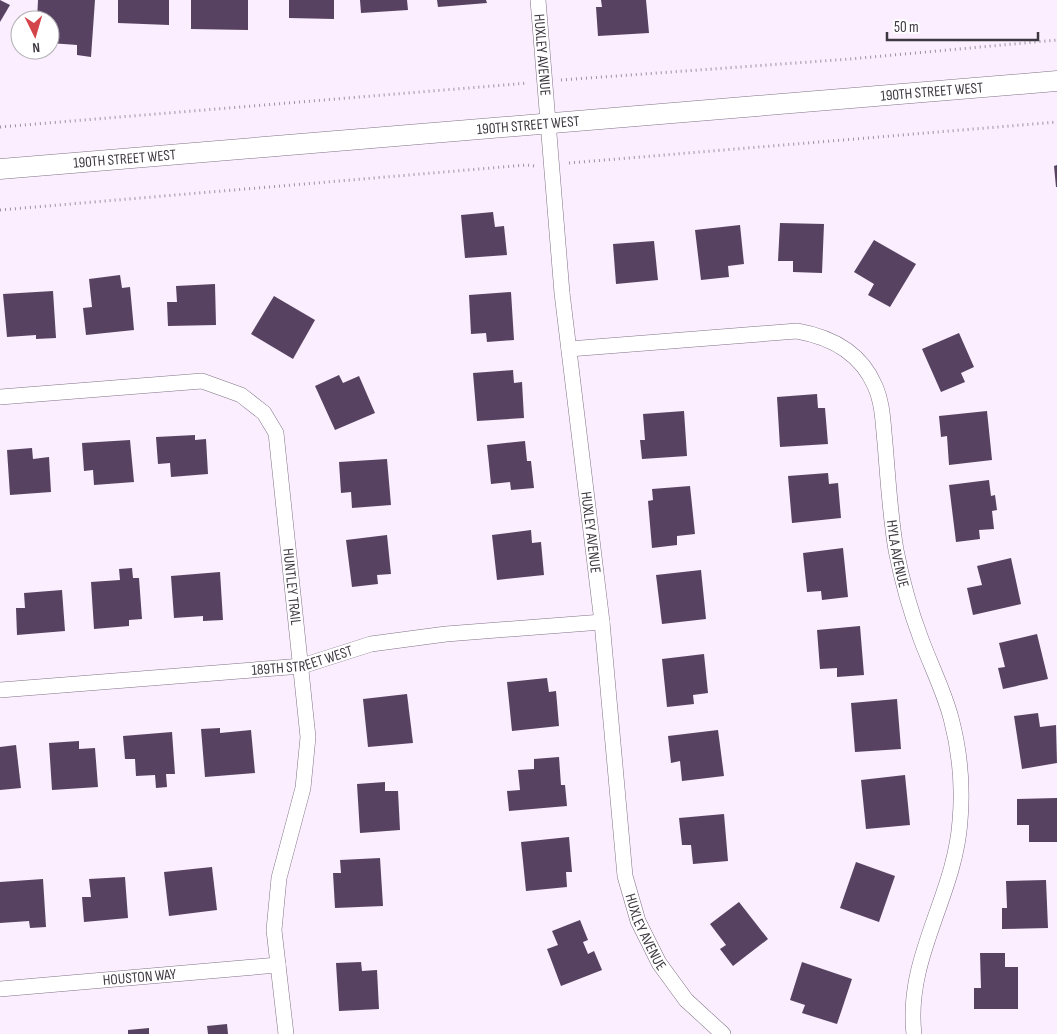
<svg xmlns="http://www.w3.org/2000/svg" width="1057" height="1034" viewBox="0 0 1057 1034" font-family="'Sofia Sans Condensed',sans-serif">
<rect width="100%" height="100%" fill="#faeeff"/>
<g fill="#584261">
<polygon points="0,0 10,5 0,22"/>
<polygon points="38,0 95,0 91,57 77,55 77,45 50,43 50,20 37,20"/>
<polygon points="118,0 169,0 169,25 118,23"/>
<polygon points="191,0 248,0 248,30 191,29"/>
<polygon points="289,0 334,0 334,19 289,18"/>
<polygon points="360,0 407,0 408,10 361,13"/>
<polygon points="437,0 486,0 487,3 438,7"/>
<polygon points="601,0 646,0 649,33 598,36 596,7 602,7"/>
<polygon points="1057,165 1057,187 1056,187 1054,166"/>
<polygon points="493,212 495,227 504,226 507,255 465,258 461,215"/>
<polygon points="780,223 824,224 822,273 793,272 793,261 778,261"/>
<polygon points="740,225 744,264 728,266 729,277 701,280 695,230"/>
<polygon points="874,240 916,264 890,307 868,295 874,284 854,272"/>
<polygon points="654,241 658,280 616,284 613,244"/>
<polygon points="120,275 122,288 130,287 134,330 86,335 83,308 92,307 89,279"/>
<polygon points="215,284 216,325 168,326 167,302 177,302 176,286"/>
<polygon points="53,291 56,338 36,339 36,335 7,337 3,294"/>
<polygon points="511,292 514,340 487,342 486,333 471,334 469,295"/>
<polygon points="274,296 315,320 293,359 251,334"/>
<polygon points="959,333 974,367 961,373 965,382 941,392 922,349"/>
<polygon points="513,370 514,383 522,382 524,418 477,421 473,373"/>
<polygon points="339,375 343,383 359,376 375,413 335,430 315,386"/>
<polygon points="817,394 818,408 825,408 828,444 780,447 777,397"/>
<polygon points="684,411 687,456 642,459 640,440 645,440 643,414"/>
<polygon points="987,411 992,460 949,465 947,436 941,437 939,416"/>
<polygon points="195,435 195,440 206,439 208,474 171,477 170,463 158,464 156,437"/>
<polygon points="130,440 134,482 94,485 93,470 84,471 82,443"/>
<polygon points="525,441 527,461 531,461 534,488 511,490 510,482 491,484 487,445"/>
<polygon points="32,448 33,459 49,457 51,492 10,495 7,450"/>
<polygon points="387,459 391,505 352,508 351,492 341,493 339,462"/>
<polygon points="828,473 829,484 838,483 841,518 792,523 788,476"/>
<polygon points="989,480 991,496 995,495 997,510 992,511 994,529 979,530 980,539 956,542 949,485"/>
<polygon points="690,486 695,534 677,536 677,545 652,548 648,501 653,500 652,489"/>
<polygon points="531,530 532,543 541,542 544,575 497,580 492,535"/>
<polygon points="387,535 391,574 377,575 378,584 352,587 346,540"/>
<polygon points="843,548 848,597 822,600 821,591 807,592 803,553"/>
<polygon points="1011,558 1021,604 973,615 967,588 982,585 977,566"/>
<polygon points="132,568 133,578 139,578 142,619 129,620 129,626 94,629 91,582 120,580 119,569"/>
<polygon points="701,570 706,619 662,624 656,575"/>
<polygon points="220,572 223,620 203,621 203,616 174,618 171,576"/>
<polygon points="62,590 65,631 17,635 16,608 25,608 24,593"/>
<polygon points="860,626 864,675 837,677 837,668 820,669 817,630"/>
<polygon points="1037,634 1048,679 1003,689 998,668 1005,667 999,643"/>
<polygon points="704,654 708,693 693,695 694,704 667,707 662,659"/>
<polygon points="547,678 549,692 556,691 559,726 512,731 507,682"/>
<polygon points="407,694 413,743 368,747 363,699"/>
<polygon points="897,699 901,749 855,752 851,703"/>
<polygon points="1038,713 1040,727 1056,725 1057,763 1022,769 1014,716"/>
<polygon points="220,728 220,733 251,730 255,773 205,777 201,729"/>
<polygon points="718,730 724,776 682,781 680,761 671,763 668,736"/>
<polygon points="172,732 175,774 166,774 167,787 156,788 155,775 136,776 135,759 125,759 123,736"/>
<polygon points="79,741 79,749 95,748 98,787 52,790 49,743"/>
<polygon points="16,745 21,788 0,790 0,747"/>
<polygon points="559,757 561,785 565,785 567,806 509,811 507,791 520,790 518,770 534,769 534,759"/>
<polygon points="905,775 910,825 866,829 861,780"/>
<polygon points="385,782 385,791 398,791 400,830 360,833 357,784"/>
<polygon points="1057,798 1057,842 1029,842 1029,825 1017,825 1017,799"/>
<polygon points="724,814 728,861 693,864 691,845 682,845 679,818"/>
<polygon points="569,837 572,872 566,872 567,887 526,891 521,842"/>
<polygon points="380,858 383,906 335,908 333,873 341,873 340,860"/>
<polygon points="856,862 895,876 879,922 840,908"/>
<polygon points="212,867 217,910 169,916 164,872"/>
<polygon points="125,877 128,918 84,922 82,897 91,897 89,879"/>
<polygon points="43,879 46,927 30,928 29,921 0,923 0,882"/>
<polygon points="1046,880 1048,928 1002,929 1002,908 1007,908 1006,881"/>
<polygon points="739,902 768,939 733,966 720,949 726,945 710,924"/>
<polygon points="580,920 588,940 583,942 588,954 594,951 602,970 561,986 547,949 558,945 552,931"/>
<polygon points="980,953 1005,953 1005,967 1018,967 1018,1009 974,1009 974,988 981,988"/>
<polygon points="361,962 362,971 377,970 379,1009 339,1011 336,963"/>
<polygon points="802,962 852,979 837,1024 802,1013 805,1005 790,1000"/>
<polygon points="227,1024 228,1034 208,1034 207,1026"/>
<polygon points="149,1028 149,1034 128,1034 128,1030"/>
</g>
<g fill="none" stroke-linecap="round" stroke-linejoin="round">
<defs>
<g id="minor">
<path id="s1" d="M538,0L562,293L602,622L625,876L638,921L659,963L686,1000L723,1034"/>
<path id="s2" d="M569,349L797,331C831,337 861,353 875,386C883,404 883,424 885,443C888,478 890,515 896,550C902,581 910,610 921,639C931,666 944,691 951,718C960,752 963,787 960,821C955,896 905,958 914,1034"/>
<path id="s3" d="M0,397L202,381L241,395L264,413L276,433L308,737L303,788L279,878L274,930L286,1034"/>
<path id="s4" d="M0,690L302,666L371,644L446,634L602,622"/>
<path id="s5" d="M0,989L278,965"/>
</g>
<g id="tertiary">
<path id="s6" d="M0,169L1057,81"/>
</g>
</defs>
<use href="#minor" stroke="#807386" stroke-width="16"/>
<use href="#tertiary" stroke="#807386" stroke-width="21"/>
<g stroke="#9c93a0" stroke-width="3" stroke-dasharray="1 4" stroke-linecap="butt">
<polyline points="561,80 850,59 1057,40"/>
<polyline points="0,127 528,83"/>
<polyline points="569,163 1057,122"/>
<polyline points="0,210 526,165 535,166"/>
</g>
<use href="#minor" stroke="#fff" stroke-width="15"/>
<use href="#tertiary" stroke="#fff" stroke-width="20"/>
</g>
<g text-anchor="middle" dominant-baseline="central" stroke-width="5" stroke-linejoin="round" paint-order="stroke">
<g font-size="15" fill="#3e3941" stroke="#fff">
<text stroke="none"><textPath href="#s1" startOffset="55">HUXLEY AVENUE</textPath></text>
<text stroke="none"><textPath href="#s6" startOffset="935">190TH STREET WEST</textPath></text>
<text stroke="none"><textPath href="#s6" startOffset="530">190TH STREET WEST</textPath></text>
<text stroke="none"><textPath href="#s6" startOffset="125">190TH STREET WEST</textPath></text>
<text stroke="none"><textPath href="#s1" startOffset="535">HUXLEY AVENUE</textPath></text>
<text stroke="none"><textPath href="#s2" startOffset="498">HYLA AVENUE</textPath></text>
<text stroke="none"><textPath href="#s3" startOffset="451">HUNTLEY TRAIL</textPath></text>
<text stroke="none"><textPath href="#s4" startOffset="304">189TH STREET WEST</textPath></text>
<text stroke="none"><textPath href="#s1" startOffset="940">HUXLEY AVENUE</textPath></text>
<text stroke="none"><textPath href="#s5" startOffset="140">HOUSTON WAY</textPath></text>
</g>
</g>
<g transform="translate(35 35) rotate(175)"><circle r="24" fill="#ffffff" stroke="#b2b0b3"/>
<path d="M0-4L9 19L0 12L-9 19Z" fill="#d4444b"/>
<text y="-8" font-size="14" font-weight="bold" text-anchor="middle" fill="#3e3941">N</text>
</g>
<path d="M887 32v8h151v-8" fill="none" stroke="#3e3941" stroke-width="2.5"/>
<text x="894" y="32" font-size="15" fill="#3e3941" stroke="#ffffff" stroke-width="4" paint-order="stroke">50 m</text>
</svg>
